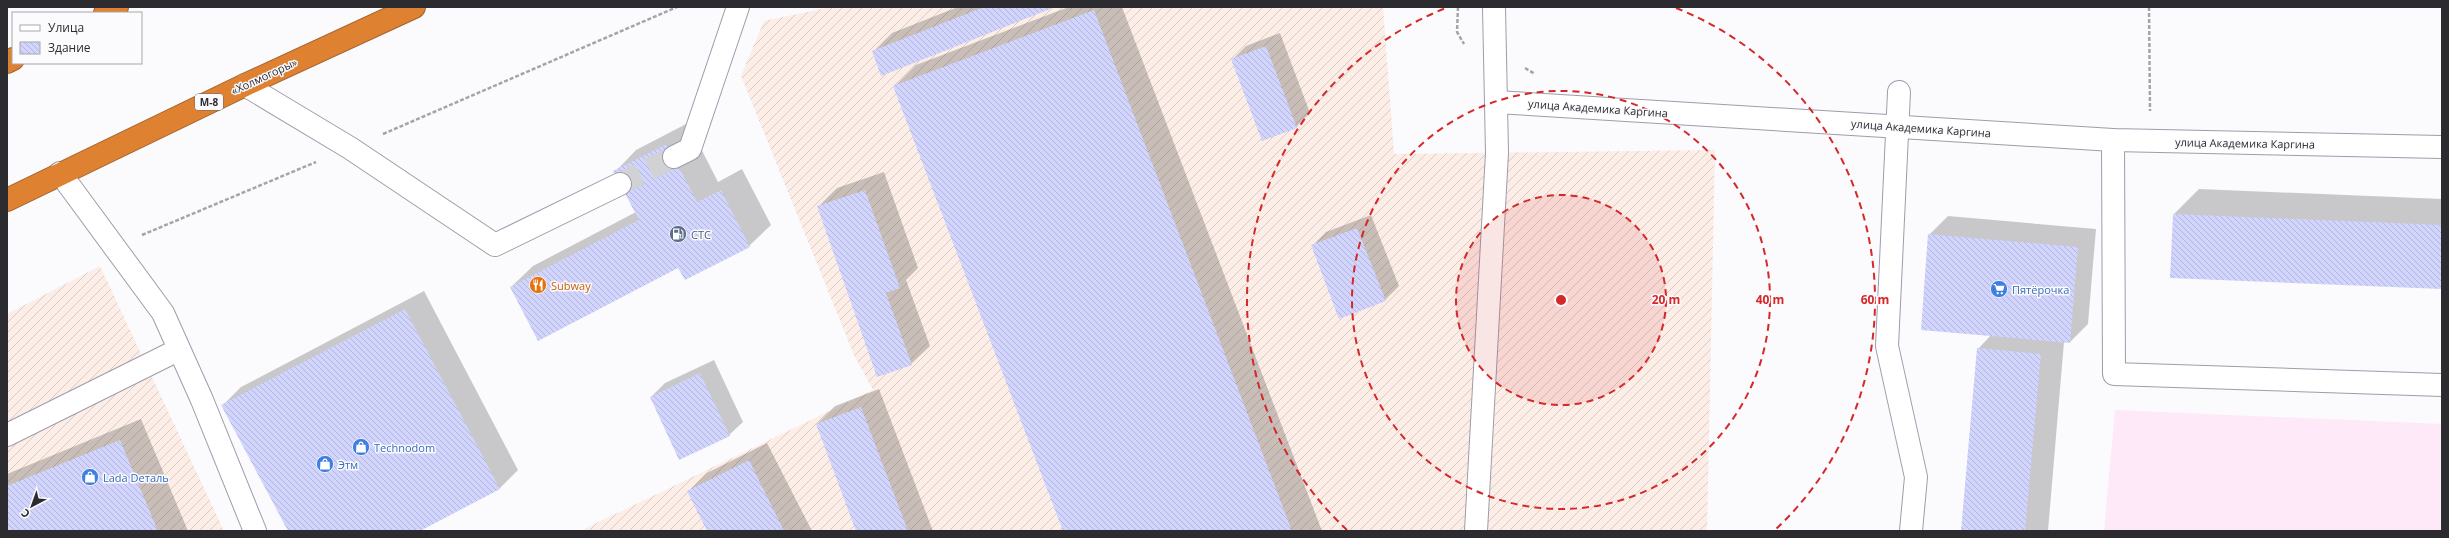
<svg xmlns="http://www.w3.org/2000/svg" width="2449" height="538" viewBox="0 0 2449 538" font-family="'Open Sans',sans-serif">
<defs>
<pattern id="industrial-furrows" width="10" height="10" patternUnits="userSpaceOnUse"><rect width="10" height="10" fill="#fcede7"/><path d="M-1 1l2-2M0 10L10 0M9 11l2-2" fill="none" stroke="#d8cbc6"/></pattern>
<pattern id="building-back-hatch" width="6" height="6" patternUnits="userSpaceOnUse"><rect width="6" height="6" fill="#d1d4fc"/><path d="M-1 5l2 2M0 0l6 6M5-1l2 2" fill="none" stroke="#b4b6d8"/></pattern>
</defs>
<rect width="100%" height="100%" fill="#fbfafd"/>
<g fill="url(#industrial-furrows)">
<polygon points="831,7 1383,7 1394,154 1715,150 1707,531 580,531 873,390 854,355 741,76 764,21"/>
<polygon points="100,266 224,531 7,531 7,314"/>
</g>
<polygon fill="#fee9f9" points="2115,410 2442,424 2442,531 2104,531"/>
<g fill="#0003">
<polygon points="958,7 1052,7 873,52 892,33"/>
<polygon points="1069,7 1122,7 1322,531 1064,531 895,86 916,65"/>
<polygon points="1280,33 1310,113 1296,127 1232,60 1246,46"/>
<polygon points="688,123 718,182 742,169 771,225 749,246 679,267 511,287 533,266 636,212 615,172 636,150"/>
<polygon points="884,172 918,268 906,280 930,346 911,364 818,207 837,188"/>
<polygon points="2199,189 2442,199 2442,288 2174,214"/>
<polygon points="1371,215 1399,286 1385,300 1312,246 1326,232"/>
<polygon points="1948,216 2096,229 2088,324 2070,342 2064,342 2048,531 1962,531 1978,349 1991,335 1929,235"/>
<polygon points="424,291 518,470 500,488 418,531 289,531 223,405 241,387"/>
<polygon points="714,360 743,422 729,435 651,397 665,383"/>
<polygon points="879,389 933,531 857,531 817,424 835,406"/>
<polygon points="141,419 188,531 7,531 7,474"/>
<polygon points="767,443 812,531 708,531 689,491 707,473"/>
</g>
<g fill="url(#building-back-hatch)">
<polygon points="984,7 1055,7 881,76 872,51"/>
<polygon points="1094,10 1292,531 1063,531 893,86"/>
<polygon points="1266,46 1297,128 1262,141 1231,59"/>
<polygon points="667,144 697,202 721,190 750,247 685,280 678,268 538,341 510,287 639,220 613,171"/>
<polygon points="865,190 900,288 886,293 912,365 877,377 817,206"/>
<polygon points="2173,214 2442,225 2442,289 2170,278"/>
<polygon points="1357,228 1386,301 1339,319 1311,245"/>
<polygon points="1928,234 2078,247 2070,343 1921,330"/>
<polygon points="405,309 500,489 420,531 288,531 221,405"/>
<polygon points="1977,348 2041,354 2025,531 1961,531"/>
<polygon points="700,373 730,436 679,460 650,397"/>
<polygon points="861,407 908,531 856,531 816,424"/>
<polygon points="120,440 158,531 7,531 7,486"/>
<polygon points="749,460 784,531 707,531 687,491"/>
</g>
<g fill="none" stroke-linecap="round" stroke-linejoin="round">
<polyline stroke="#d2d1d4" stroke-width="22" stroke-dasharray="22 11" stroke-linecap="butt" points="620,184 674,157"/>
<defs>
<g id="minor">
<polyline points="245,85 350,148 495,245 620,184"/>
<polyline points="1899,92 1887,346 1916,477 1911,531"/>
<polyline points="1496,102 2113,140 2442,147"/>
<polyline points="2113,140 2114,374 2442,385"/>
<polyline points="674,157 690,149 738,7"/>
<polyline points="60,173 163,313 202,400 255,531"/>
<polyline points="7,435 178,350"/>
<polyline points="1476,531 1497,153 1494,7"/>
</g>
<g id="highway">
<polyline points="105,13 117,7"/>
<polyline points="7,62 13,59"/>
<polyline points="7,200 245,85 414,7"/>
</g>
</defs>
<use href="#minor" stroke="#9f9caa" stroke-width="24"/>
<use href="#highway" stroke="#a06330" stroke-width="24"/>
<g stroke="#a5a4a7" stroke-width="2.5" stroke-dasharray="4 2" stroke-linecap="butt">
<polyline points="1458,7 1457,32 1464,44"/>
<polyline points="2149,7 2150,111"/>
<polyline points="1525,68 1535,74"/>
<polyline points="383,134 677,7"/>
<polyline points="142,235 316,162"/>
</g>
<use href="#minor" stroke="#fff" stroke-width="22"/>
<use href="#highway" stroke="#de8130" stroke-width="22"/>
</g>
<circle cx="1561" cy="300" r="105" fill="#d62828" fill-opacity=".12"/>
<g fill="none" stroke="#d62828" stroke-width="2" stroke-dasharray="7 5">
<circle cx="1561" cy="300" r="105"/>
<circle cx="1561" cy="300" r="209"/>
<path d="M1347 530A314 314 0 0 1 1446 8M1676 8A314 314 0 0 1 1775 530"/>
</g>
<defs>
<symbol id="fuel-disc" viewBox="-11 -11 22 22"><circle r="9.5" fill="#5c6f8a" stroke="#fbfafd"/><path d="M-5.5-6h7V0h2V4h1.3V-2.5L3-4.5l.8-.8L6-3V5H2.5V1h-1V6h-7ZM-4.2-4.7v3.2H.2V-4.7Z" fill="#fff"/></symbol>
<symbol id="restaurant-disc" viewBox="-11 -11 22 22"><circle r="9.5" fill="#e8710a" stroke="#fbfafd"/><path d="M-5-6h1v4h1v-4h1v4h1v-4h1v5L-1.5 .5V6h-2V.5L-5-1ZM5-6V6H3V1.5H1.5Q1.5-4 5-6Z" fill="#fff"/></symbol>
<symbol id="supermarket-disc" viewBox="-11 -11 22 22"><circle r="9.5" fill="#3f7fe0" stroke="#fbfafd"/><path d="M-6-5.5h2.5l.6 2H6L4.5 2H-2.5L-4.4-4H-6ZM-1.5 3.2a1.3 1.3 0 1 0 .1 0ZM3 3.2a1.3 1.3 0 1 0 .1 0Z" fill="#fff"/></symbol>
<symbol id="shop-disc" viewBox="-11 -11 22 22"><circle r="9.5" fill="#3f7fe0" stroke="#fbfafd"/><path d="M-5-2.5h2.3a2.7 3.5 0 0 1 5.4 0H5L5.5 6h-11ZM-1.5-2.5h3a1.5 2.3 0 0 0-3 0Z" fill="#fff"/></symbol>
</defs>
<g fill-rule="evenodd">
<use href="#fuel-disc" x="668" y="224" width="20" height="20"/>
<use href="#restaurant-disc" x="528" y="275" width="20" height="20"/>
<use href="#supermarket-disc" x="1989" y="279" width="20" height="20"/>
<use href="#shop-disc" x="351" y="437" width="20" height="20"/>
<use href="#shop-disc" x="315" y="454" width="20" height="20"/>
<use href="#shop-disc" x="80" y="467" width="20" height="20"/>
</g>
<g text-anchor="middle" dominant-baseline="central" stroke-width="3" stroke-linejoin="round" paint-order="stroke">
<rect fill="#fbfafd" stroke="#6a696e" stroke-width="1" x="195" y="94" width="28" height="16" rx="3"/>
<g font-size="10" font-weight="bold" fill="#2c2b30">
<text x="209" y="102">М-8</text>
</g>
<g font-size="11" fill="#2c2b30" stroke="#fbfafd">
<text transform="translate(264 76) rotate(-25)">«Холмогоры»</text>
<text transform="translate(1598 108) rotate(4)">улица Академика Каргина</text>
<text transform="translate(1921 128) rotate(4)">улица Академика Каргина</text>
<text transform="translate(2245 143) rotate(1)">улица Академика Каргина</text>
</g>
<g font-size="11" fill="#4e5e75" stroke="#fbfafd" text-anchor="start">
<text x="691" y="234">СТС</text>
</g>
<g font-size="11" fill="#c56008" stroke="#fbfafd" text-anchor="start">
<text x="551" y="285">Subway</text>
</g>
<g font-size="11" fill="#366cbe" stroke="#fbfafd" text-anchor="start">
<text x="2012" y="289">Пятёрочка</text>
<text x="374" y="447">Technodom</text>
<text x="338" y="464">Этм</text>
<text x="103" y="477">Lada Dеталь</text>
</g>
</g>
<circle cx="1561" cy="300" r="6" fill="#d62828" stroke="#fbfafd" stroke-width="2"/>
<g font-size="12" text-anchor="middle" font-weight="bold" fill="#d62828" stroke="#fbfafd" stroke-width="3" stroke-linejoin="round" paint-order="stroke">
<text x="1666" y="304">20 m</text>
<text x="1770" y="304">40 m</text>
<text x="1875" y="304">60 m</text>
</g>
<rect width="2449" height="538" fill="none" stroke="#2c2b30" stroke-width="16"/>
<rect x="12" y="12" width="130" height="52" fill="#fbfafd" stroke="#a8a7ab"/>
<rect x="20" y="25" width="20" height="6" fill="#ffffff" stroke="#a8a7ab"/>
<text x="48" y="32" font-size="12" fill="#2c2b30">Улица</text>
<rect x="20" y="42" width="20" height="12" fill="url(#building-back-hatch)" stroke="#a8a7ab"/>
<text x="48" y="52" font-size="12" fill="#2c2b30">Здание</text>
<g transform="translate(32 506) rotate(221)" stroke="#fbfafd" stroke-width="3" paint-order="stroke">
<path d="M0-3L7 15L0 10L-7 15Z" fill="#2c2b30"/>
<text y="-6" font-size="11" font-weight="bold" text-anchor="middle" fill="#2c2b30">С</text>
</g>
</svg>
